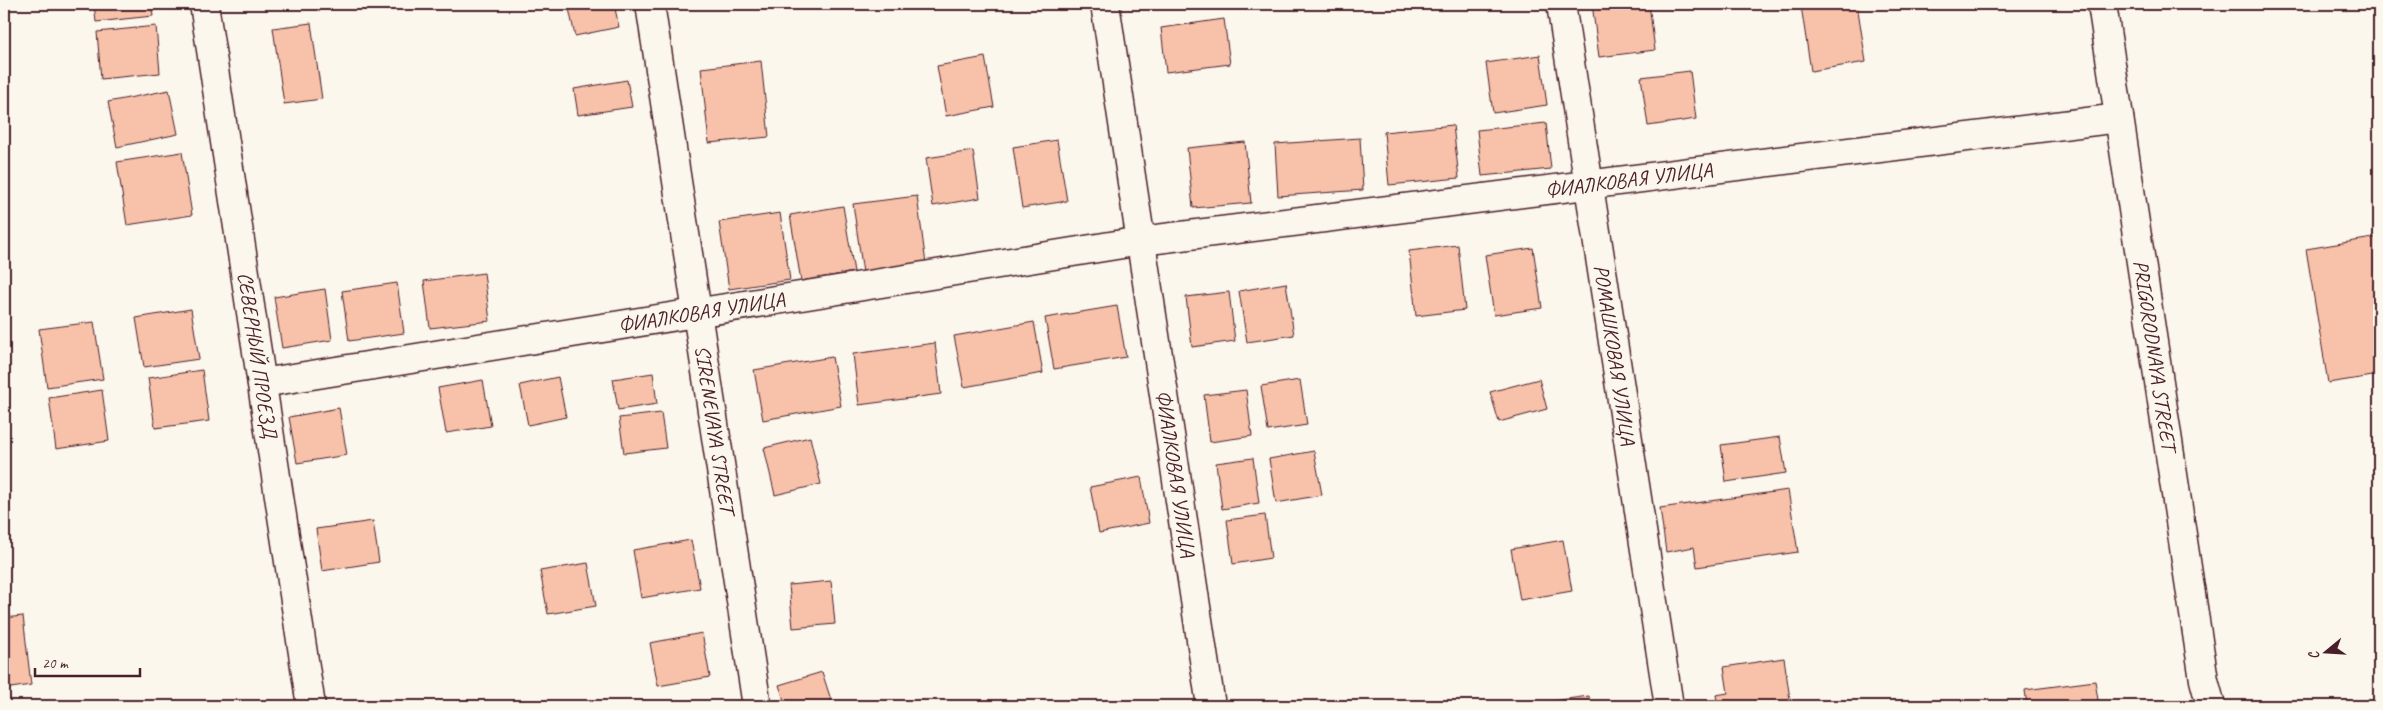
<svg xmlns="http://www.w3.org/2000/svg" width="2383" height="710" viewBox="0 0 2383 710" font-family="Caveat,sans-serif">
<rect width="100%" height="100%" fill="#fbf7ec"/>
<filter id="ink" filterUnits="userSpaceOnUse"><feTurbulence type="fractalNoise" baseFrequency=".02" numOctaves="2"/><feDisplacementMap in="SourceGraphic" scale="10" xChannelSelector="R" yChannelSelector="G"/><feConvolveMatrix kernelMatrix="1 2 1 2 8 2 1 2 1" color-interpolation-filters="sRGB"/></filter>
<g filter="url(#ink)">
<g fill="#f7c2a9" stroke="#4a1f2b">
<polygon points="94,4 151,4 153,16 96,22"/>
<polygon points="268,4 288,4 268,6"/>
<polygon points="568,4 614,4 619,27 575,36"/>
<polygon points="1592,4 1649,4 1655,50 1599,57"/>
<polygon points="1814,4 1857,4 1866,62 1811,71 1801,6"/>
<polygon points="1224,19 1230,64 1166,72 1161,28"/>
<polygon points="311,23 322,99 284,104 273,28"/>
<polygon points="156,26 160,73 101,79 97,32"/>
<polygon points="1540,55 1547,105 1493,113 1486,63"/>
<polygon points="985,57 994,107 946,116 937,66"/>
<polygon points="761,61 769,137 709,143 701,68"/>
<polygon points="1690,71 1696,119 1648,126 1641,77"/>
<polygon points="627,80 632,107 578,115 574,89"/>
<polygon points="169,90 178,134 117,147 108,102"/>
<polygon points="1546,123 1551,169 1482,176 1477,130"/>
<polygon points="1453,125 1459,178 1389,185 1384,132"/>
<polygon points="1360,138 1363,190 1278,196 1275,144"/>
<polygon points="1057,140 1067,201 1022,208 1013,147"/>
<polygon points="1245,142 1251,203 1193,208 1187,148"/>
<polygon points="973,151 980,198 933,206 926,158"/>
<polygon points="182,152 192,215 127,225 117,162"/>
<polygon points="917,196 926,264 863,273 853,204"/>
<polygon points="843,206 854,272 801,281 790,215"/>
<polygon points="780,213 790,280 729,289 719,222"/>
<polygon points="2379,237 2379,375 2328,383 2306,249"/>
<polygon points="1458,245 1465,310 1416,316 1409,251"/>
<polygon points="1533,248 1542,308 1494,315 1485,255"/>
<polygon points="484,273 490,321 430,328 424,281"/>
<polygon points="397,283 404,333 349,341 342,291"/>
<polygon points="1286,283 1294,335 1247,342 1239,291"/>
<polygon points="325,289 332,340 282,348 274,297"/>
<polygon points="1229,292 1235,341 1192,347 1186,297"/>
<polygon points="1117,306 1126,357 1054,369 1045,318"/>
<polygon points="191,309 199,359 144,367 136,318"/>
<polygon points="94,322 103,379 47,387 39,329"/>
<polygon points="1034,322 1043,373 964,387 954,336"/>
<polygon points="935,343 941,394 859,405 853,354"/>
<polygon points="832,357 841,406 763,420 754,370"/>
<polygon points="202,370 209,421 155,428 148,378"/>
<polygon points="653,373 657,404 618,410 613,379"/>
<polygon points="558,377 566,417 528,425 520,385"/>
<polygon points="1539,379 1547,409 1499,422 1490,392"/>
<polygon points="483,380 491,426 446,433 438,388"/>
<polygon points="1300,380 1307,425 1268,431 1261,386"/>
<polygon points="102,390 109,441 56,449 49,398"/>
<polygon points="1246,390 1252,436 1210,442 1204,395"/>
<polygon points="339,408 347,455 297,463 289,417"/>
<polygon points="661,413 666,448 624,453 619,418"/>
<polygon points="810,437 821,484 775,495 764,448"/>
<polygon points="1780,437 1786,473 1726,482 1721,445"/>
<polygon points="1314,451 1322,495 1276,503 1269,459"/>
<polygon points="1253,458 1259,503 1222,509 1216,463"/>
<polygon points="1141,477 1149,523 1099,533 1090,487"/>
<polygon points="1788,490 1798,552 1697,567 1694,547 1666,552 1660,508"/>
<polygon points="1265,515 1271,558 1233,564 1227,520"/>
<polygon points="373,521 379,562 322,571 316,529"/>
<polygon points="691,540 700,588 641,598 633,550"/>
<polygon points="1563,540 1572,591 1520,600 1511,549"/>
<polygon points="588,563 596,606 548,614 540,571"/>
<polygon points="831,581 835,624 793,628 789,585"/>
<polygon points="23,616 31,685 4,689 4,618"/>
<polygon points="702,633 710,677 658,686 650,643"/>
<polygon points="1784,658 1791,706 1718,706 1716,695 1728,693 1724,667"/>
<polygon points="822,672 833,706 786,706 779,685"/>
<polygon points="2095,681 2099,706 2027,706 2025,690"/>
<polygon points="1589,696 1590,706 1546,706 1545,702"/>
</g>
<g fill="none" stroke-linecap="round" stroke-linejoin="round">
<defs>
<g id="street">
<path id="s1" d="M204,4L311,706"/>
<path id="s2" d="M650,4L757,706"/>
<path id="s3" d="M1105,4L1211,706"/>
<path id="s4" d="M1561,4L1669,706"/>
<path id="s5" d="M262,383L1141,241L2119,118"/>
</g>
<g id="secondary">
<path id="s6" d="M2102,4L2204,680L2211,706"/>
</g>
</defs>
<use href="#street" stroke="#4a1f2b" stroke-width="31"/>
<use href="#secondary" stroke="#4a1f2b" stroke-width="31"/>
<use href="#street" stroke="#fbf7ec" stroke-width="28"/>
<use href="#secondary" stroke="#fbf7ec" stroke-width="28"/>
</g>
</g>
<g text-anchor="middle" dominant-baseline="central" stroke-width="4" stroke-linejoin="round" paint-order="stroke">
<g font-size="21" fill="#4a1f2b" stroke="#fbf7ec">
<text stroke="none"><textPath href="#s5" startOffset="1382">ФИАЛКОВАЯ УЛИЦА</textPath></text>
<text stroke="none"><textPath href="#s5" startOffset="445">ФИАЛКОВАЯ УЛИЦА</textPath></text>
<text stroke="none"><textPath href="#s1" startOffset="355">СЕВЕРНЫЙ ПРОЕЗД</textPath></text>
<text stroke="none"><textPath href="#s4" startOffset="355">РОМАШКОВАЯ УЛИЦА</textPath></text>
<text stroke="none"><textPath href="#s6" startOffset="355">PRIGORODNAYA STREET</textPath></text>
<text stroke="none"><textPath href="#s2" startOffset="430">SIRENEVAYA STREET</textPath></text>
<text stroke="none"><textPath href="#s3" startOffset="475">ФИАЛКОВАЯ УЛИЦА</textPath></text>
</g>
</g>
<rect width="2383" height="710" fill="none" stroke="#fbf7ec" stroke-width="20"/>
<rect x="10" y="10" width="2363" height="690" fill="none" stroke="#4a1f2b" stroke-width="2" filter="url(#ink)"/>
<g transform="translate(2326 652) rotate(252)" stroke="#fbf7ec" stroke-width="4" paint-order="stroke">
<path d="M0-4L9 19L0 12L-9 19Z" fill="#4a1f2b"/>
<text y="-8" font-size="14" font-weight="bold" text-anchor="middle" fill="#4a1f2b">С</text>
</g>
<path d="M35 668v8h105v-8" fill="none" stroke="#4a1f2b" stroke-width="2.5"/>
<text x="42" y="668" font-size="15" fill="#4a1f2b" stroke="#fbf7ec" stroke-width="4" paint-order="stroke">20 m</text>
</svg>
